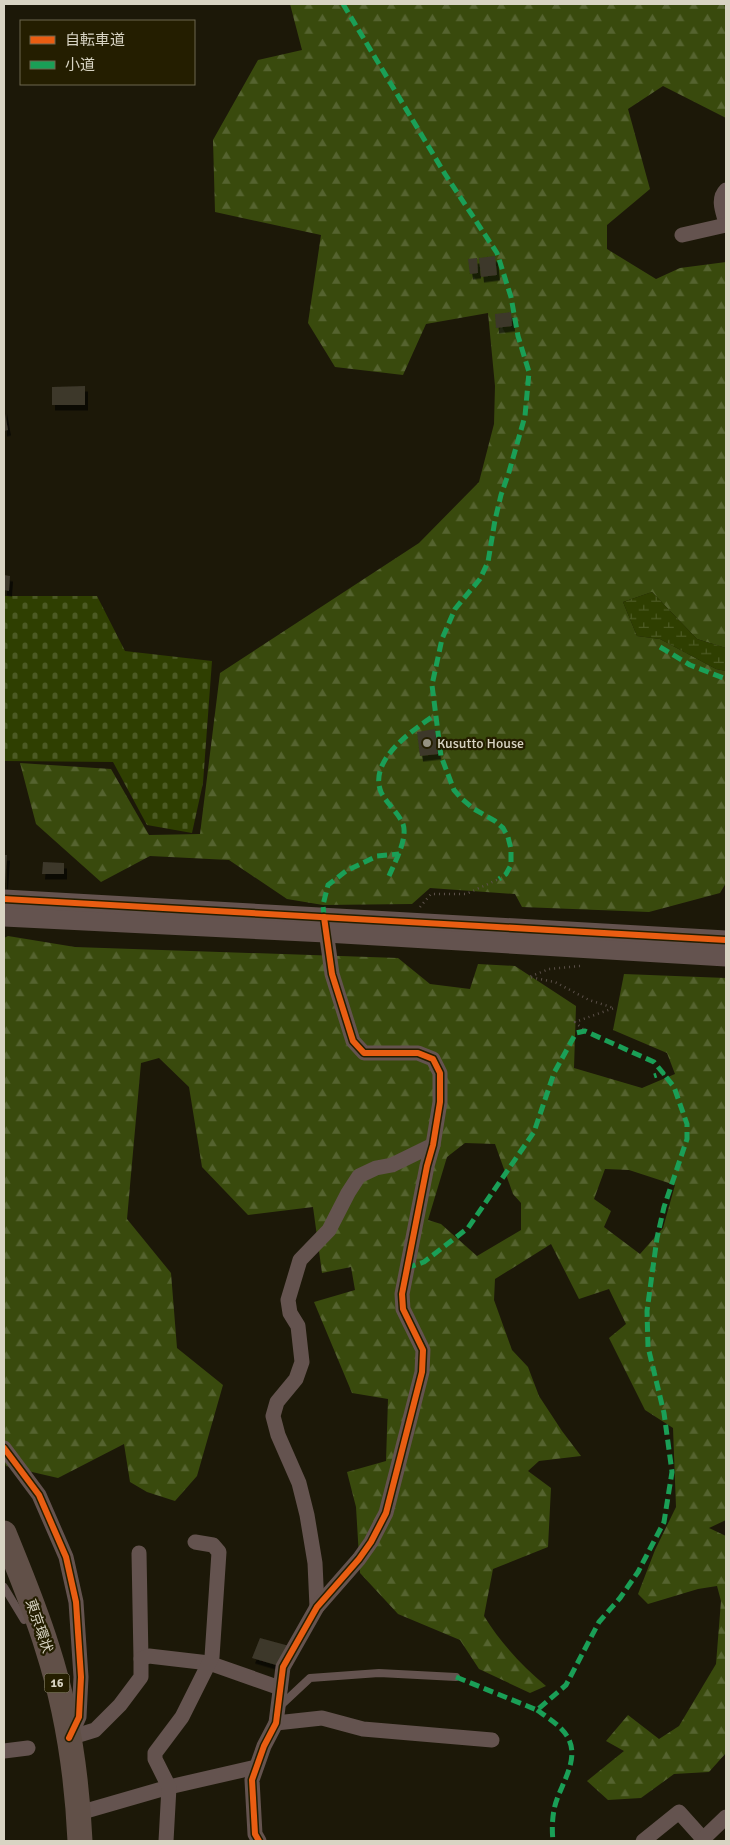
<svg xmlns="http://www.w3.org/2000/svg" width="730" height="1845" viewBox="0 0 730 1845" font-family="Signika,'Noto Sans JP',sans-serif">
<defs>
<pattern id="forest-firs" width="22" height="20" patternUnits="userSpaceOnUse" patternTransform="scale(1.25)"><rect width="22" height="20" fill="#394a0d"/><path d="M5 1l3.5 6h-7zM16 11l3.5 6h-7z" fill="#55632f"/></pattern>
<pattern id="wetland-marsh" width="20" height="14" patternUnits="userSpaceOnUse" patternTransform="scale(1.25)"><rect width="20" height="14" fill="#2f3f01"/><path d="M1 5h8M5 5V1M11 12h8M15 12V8" fill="none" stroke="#4c5a24"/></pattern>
<pattern id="cemetery-stones" width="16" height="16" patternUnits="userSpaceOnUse" patternTransform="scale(1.25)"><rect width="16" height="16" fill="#2f3f01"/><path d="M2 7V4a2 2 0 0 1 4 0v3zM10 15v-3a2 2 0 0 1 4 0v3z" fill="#4c5a24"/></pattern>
<filter id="shadow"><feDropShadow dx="3" dy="5.5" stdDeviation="0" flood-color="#0009"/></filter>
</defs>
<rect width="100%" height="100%" fill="#1c1808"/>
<g fill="url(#forest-firs)" fill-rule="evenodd">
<polygon points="290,4 726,4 726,118 663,86 628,109 650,189 607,225 607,249 656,279 680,268 726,262 726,648 697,639 652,592 623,602 637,636 660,639 716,669 726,671 726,883 720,893 649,912 522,907 515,894 430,888 412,904 323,905 287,899 229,860 150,856 101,882 36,824 20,763 111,769 149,835 200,834 220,673 419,543 479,482 494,424 495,386 488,313 426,324 403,375 335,367 308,323 321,235 215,212 213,140 258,60 302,50"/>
<path d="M8,936L75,947L398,958L430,984L470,989L478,964L515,966L576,1006L574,1068L642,1088L675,1074L667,1053L613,1030L624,974L726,978V1520L709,1528L726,1536V1753L709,1772L674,1774L641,1798L608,1800L587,1781L624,1751L606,1741L628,1715L659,1739L679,1726L716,1664L721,1601L717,1586L698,1589L648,1604L638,1594L655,1550L676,1507L673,1428L645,1410L609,1338L626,1324L609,1289L579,1299L551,1244L495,1279L494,1300L512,1350L528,1367L539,1396L562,1431L581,1456L539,1461L528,1471L551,1488L548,1547L493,1569L484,1616C500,1642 522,1666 546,1686L530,1693L479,1669L460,1640L398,1614L360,1573L356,1507L347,1472L386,1461L388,1399L352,1393L314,1302L355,1290L351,1267L322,1273L313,1207L248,1215L202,1167L189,1087L159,1058L141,1063L127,1219L171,1273L177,1348L223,1385L197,1476L175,1501L147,1492L130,1482L124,1444L58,1478L6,1466L4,1460V938ZM465,1143L495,1144L513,1194L521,1203V1230L477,1256L441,1224L428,1220L447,1157ZM605,1169L629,1170L675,1185L663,1228L640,1254L604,1227L611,1211L594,1199Z"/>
</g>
<polygon fill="url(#wetland-marsh)" points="652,592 697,639 726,648 726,671 716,669 660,639 637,636 623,602"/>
<polygon fill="url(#cemetery-stones)" points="4,596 97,596 125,651 212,661 203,783 192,833 147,825 113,762 4,761"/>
<g fill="#3c372a" filter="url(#shadow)">
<polygon points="495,256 497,275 481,277 479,258"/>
<polygon points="477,258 478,273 470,274 468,259"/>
<polygon points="511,312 512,326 496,328 495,314"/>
<polygon points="85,386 85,405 52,405 52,387"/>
<polygon points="4,408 8,430 4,431"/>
<polygon points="4,575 10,576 9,591 4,590"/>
<polygon points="435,729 438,754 420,756 417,732"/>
<polygon points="4,855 7,855 5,884 4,884"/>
<polygon points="43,862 64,863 64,874 42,874"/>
<polygon points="260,1638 293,1647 283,1667 252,1658"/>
</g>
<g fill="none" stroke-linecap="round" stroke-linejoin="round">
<g stroke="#5b5049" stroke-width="2.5" stroke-dasharray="1 4" stroke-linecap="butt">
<polyline points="420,907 431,894 466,894 499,879"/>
<polyline points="580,966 549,969 529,977 555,982 589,1000 614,1008 575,1022 585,1031"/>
</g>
<g stroke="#64534f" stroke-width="8">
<polyline points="4,1587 24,1620 35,1617"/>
<polyline points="279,1707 310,1678 379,1673 456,1677"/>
</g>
<g stroke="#64534f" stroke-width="15">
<path d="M726,190C717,199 723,212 726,223"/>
<polyline points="682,235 726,225"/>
<polyline points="4,1448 39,1495 66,1557 76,1602 81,1677 79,1717 70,1737"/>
<polyline points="139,1553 141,1659"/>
<polyline points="317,1607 315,1563 307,1515 299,1483 278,1435 273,1416 277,1402 296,1379 302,1362 298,1326 290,1313 288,1300 300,1260 329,1230 348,1193 359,1176 376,1168 392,1165 433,1145"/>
<polyline points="276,1723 322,1718 363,1729 492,1740"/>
<polyline points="69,1738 95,1730 120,1705 141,1677 141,1659 149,1656 209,1663 280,1688"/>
<polyline points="4,1751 28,1748"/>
<polyline points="79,1813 169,1787 256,1767"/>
<polyline points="166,1841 169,1787 155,1759 155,1753 182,1717 212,1657 219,1552 213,1545 195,1542"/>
<polyline points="259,1841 255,1834 252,1780 264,1746 276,1723 283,1667 317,1607 359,1559 371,1542 386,1513 422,1372 423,1350 403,1309 402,1294 427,1166 433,1145 440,1102 440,1073 433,1059 418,1053 364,1053 353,1041 332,974 325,923"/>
<polyline points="643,1841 679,1812 705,1841"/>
<polyline points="701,1841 726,1817"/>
</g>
<g stroke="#64534f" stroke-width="19">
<polyline points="4,899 726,940"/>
<polyline points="4,917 326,933 726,957"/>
</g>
<path stroke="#615048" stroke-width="25" d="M4,1533C19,1570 35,1608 47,1647C67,1709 77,1776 80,1841"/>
<g stroke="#1a9f57" stroke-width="5" stroke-dasharray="10 5" stroke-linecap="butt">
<polyline points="343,4 445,174 497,253 511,297 518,336 529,372 525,416 509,472 501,495 495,520 488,562 480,579 455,609 442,639 432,685 441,756 454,790 462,799 474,809 495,821 503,828 508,837 511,849 511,865 506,874 499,879"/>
<polyline points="660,647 690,665 726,679"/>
<path d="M389,876C395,862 408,838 403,824C398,812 386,803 381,792C368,760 413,730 435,715"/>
<polyline points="324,917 323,905 328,885 346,871 377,856 399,854"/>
<polyline points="406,1268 424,1262 468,1228 534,1132 554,1073 576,1033 585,1031 654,1062 663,1073 654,1076"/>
<polyline points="456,1677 537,1710 566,1685 599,1622 620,1598 638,1572 664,1522 672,1472 664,1413 648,1347 647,1311 657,1238 664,1207 687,1139 687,1124 674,1087 663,1073"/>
<path d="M537,1710C548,1718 560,1725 567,1736C582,1760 558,1787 554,1810C552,1820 552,1832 553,1841"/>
</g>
<defs>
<g id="cycleway">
<polyline points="4,899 726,940"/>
<polyline points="4,1448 39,1495 66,1557 76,1602 81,1677 79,1717 69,1738"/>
<polyline points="259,1841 255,1834 252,1780 264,1746 276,1723 283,1667 317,1607 359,1559 371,1542 386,1513 422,1372 423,1350 403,1309 402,1294 427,1166 433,1145 440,1102 440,1073 433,1059 418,1053 364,1053 353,1041 332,974 324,917"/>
</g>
</defs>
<use href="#cycleway" stroke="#241e00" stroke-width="9"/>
<use href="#cycleway" stroke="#e95d12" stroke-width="6"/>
</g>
<circle fill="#969282" stroke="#241e00" stroke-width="2" cx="427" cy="743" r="5"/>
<g text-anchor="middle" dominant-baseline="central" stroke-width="4.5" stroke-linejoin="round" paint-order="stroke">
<rect fill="#241e00" stroke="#a29d88" stroke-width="1" x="44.5" y="1673.5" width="25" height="19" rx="4"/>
<g font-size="12" font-weight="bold" fill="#d8d4c3">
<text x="57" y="1683">16</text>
</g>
<g font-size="14" fill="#d8d4c3" stroke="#241e00" text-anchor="start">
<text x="437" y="743">Kusutto House</text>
</g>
<g font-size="14" fill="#d8d4c3" stroke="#241e00">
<text transform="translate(39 1626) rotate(71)">東京環状</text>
</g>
</g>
<rect width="730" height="1845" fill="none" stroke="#d8d4c3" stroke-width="10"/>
<rect x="20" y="20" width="175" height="65" fill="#241e00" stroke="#6c674e"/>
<rect x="30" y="36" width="25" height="8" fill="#e95d12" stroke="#6c674e"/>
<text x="65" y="45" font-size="15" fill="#d8d4c3">自転車道</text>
<rect x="30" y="61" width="25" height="8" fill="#1a9f57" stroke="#6c674e"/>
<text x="65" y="70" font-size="15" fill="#d8d4c3">小道</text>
</svg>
